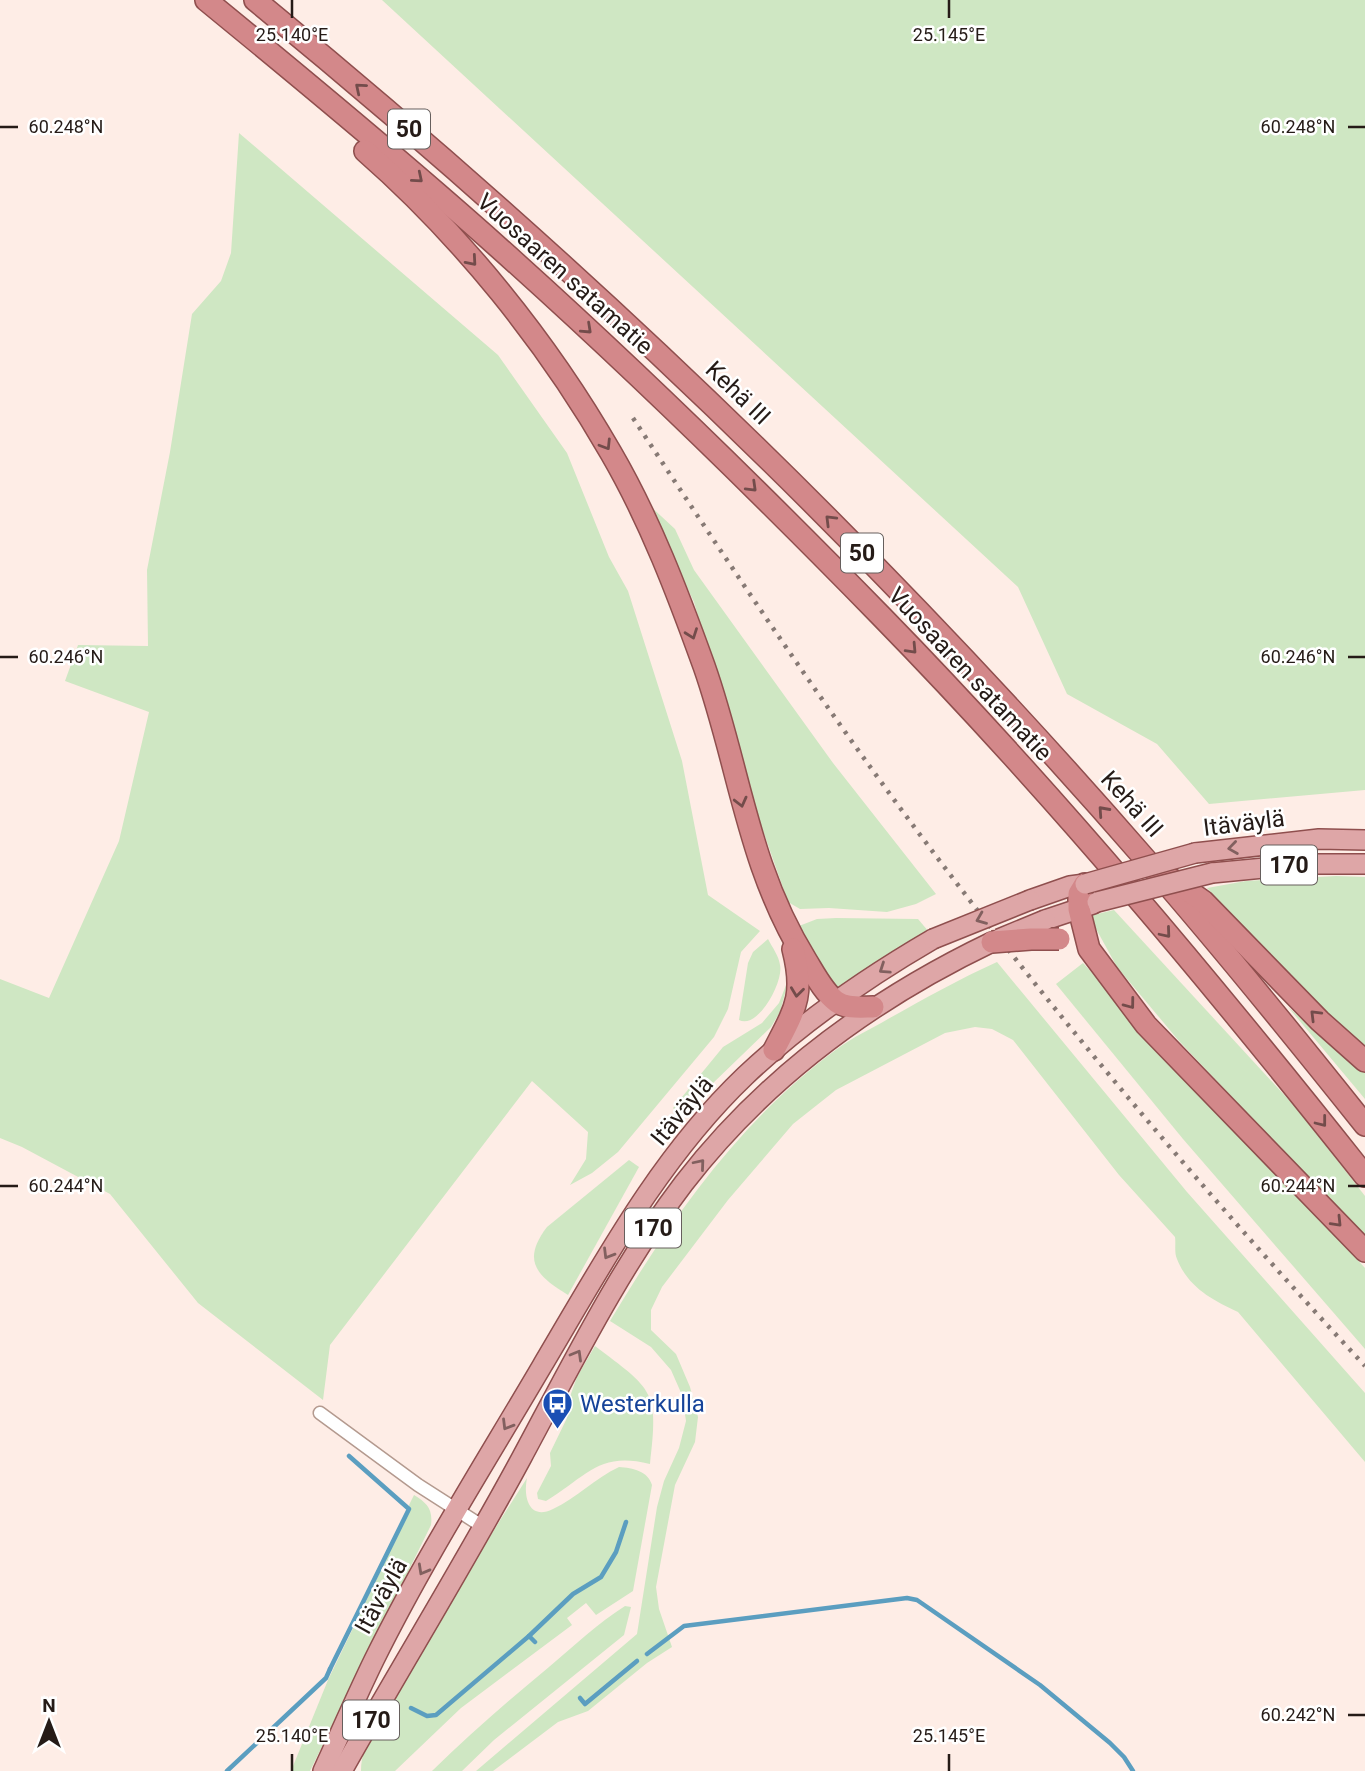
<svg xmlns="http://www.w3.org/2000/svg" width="1365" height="1771" viewBox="0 0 1365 1771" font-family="Roboto,sans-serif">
<rect width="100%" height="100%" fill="#feede6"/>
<g fill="#cfe7c3">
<polygon points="382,0 1365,0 1365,790 1209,804 1157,744 1067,694 1018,587"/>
<polygon points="239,133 498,355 567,453 609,557 628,591 682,761 708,895 760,931 741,952 728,1009 714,1037 618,1152 592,1173 570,1185 586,1159 588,1132 532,1081 330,1345 323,1400 198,1303 110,1194 22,1147 0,1138 0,979 49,998 119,841 149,712 65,681 78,645 148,646 147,570 170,452 192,314 221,281 231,253"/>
<polygon points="647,503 675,529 694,570 833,763 936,894 916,904 887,912 829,908 800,909 788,902 741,768 694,602"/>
<polygon points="1336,876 1365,877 1365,1049 1326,1016 1207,888 1246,881"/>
<polygon points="1114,910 1299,1111 1365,1196 1365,1238 1179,1041 1117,967 1089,916"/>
<polygon points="836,918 918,919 929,932 839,987 834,987 806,942 799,926 817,919"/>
<path d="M768,939C772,947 779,956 780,965C784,981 758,1030 739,1020L748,963L753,952Z"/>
<path d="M997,962L1187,1192L1365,1393V1462L1238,1312C1212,1300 1188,1287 1177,1259C1174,1253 1176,1243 1175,1237L1119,1175L1013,1040L992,1029L975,1027L945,1033L836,1090L793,1124L728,1200L662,1287L651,1310V1330L676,1354L690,1387L698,1417L695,1442L675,1485L656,1587L659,1609L672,1647L647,1663L588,1711L558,1722L493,1771H476L637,1634L657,1507L664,1481L679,1448L686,1421L682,1395L671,1370L651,1347L610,1321C671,1219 740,1120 837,1049C853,1037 871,1029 888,1019C924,999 959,979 997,962Z"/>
<polygon points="1083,963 1365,1268 1365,1349 1183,1139 1056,984"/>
<polygon points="790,975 780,1012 771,1027 680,1115 673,1108 723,1047 762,1023 779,1003"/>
<polygon points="1288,1007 1365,1073 1365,1099"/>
<path d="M629,1160L639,1167L568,1295C537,1276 521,1261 547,1227Z"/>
<path d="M595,1346C653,1390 659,1390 650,1464C599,1451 587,1476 546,1501L538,1499L537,1493L551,1466L550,1453L567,1418L568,1402L577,1377Z"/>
<path d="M619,1467C633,1468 648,1471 652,1485L633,1591L596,1615L586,1603L567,1618L572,1625L461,1708L395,1771H361C361,1740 386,1710 400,1684C440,1614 484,1546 527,1478C523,1497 529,1521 553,1509C577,1498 595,1478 619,1467Z"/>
<path d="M414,1495C427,1503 433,1509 431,1525L310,1771H291L328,1680L410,1510L409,1505Z"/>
<path d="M625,1606L631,1607L624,1635L494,1740L462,1771H432C470,1734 509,1700 549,1667C574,1646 598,1623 625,1606Z"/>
</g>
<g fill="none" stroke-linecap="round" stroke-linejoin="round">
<g stroke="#5b9ec0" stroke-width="4.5">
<polyline points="529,1636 573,1594 601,1577 616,1552 626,1522"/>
<polyline points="647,1654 684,1626 907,1598 917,1600 1040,1685 1110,1743 1124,1757 1133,1771"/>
<polyline points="330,1669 409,1509 349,1456"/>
<polyline points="580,1698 585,1704 637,1661"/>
<polyline points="411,1708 427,1716 436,1715 529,1636 535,1642"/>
<polyline points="227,1771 326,1678 330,1669"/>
</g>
<defs>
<polyline id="minor" points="320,1413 418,1485 482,1526"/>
<g id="primary">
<polyline points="1195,853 1319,839 1365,840"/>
<polyline points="1212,873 1305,864 1365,864"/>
<polyline points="1030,900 1070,886 1085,884"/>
<polyline points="1045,920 1093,904"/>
<path d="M323,1771C340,1734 356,1697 374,1660C424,1559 485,1463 542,1366C602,1265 659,1158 745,1076C801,1023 866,978 933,939"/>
<path d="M342,1771C401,1666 465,1563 522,1457C572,1364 620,1267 684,1183C765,1078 873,999 992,942"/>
</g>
<g id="trunk">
<path d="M206,0C305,81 403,162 498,247C630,365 757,489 881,616C1054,793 1212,983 1365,1176"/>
<path d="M255,0C575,262 876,549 1147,861C1222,947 1294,1036 1365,1125"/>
<path d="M365,151C461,235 548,343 611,453C650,520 678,594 704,666C740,768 747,865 806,960C814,973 824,993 837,1002C847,1009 862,1007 873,1007"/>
<polyline points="1173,880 1203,901 1320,1021 1365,1061"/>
<polyline points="1085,884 1079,894 1079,909 1089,949 1146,1025 1365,1251"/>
<path d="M774,1050C795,1009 805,996 793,949"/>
</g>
</defs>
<use href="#minor" stroke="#b49a8f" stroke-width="15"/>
<use href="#primary" stroke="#8f4f4e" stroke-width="22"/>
<use href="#trunk" stroke="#8f4f4e" stroke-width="24"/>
<use href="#minor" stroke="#fff" stroke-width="12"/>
<use href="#primary" stroke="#dea6a7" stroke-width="19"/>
<use href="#trunk" stroke="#d3888a" stroke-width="21"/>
<path stroke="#877a75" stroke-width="4.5" stroke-dasharray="3.5 7" stroke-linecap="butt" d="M633,418C727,561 821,703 924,840C1061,1023 1209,1198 1365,1366"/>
<defs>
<g id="primary-bridge">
<polyline points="1085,884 1195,853"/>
<polyline points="1097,902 1212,873"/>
<polyline points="933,939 1030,900"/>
<polyline points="999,939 1045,920"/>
</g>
<polyline id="trunk-bridge" points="992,942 1031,939 1059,939"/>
</defs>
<use href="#primary-bridge" stroke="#8f4f4e" stroke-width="22" stroke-linecap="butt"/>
<use href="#trunk-bridge" stroke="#8f4f4e" stroke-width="24" stroke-linecap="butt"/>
<use href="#primary-bridge" stroke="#dea6a7" stroke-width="19"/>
<use href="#trunk-bridge" stroke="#d3888a" stroke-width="21"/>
</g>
<defs><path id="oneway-chevron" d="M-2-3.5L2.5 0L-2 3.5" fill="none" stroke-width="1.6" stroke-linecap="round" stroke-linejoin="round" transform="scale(1.75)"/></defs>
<g stroke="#734c4b">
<use href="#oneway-chevron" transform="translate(360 88) rotate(-140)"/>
<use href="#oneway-chevron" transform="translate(418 178) rotate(40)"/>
<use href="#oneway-chevron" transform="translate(472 261) rotate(49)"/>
<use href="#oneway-chevron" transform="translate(587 329) rotate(43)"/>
<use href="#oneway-chevron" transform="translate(606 445) rotate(58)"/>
<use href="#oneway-chevron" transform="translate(752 487) rotate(44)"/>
<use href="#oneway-chevron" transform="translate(830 520) rotate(-135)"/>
<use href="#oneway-chevron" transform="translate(692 634) rotate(70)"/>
<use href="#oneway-chevron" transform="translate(912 649) rotate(47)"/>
<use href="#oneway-chevron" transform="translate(741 802) rotate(76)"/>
<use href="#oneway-chevron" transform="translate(1103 811) rotate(-132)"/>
<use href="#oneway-chevron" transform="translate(1166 933) rotate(50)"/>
<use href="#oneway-chevron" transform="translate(797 992) rotate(97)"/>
<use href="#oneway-chevron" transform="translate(1130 1004) rotate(53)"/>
<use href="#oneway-chevron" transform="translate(1315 1015) rotate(-135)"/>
<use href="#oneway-chevron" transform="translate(1322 1122) rotate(52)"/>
<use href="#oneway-chevron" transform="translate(1337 1222) rotate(46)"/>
</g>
<g stroke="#82605f">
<use href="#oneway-chevron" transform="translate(1233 848) rotate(172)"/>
<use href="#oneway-chevron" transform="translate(981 919) rotate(158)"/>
<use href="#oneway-chevron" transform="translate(884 969) rotate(146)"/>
<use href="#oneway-chevron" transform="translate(700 1164) rotate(-50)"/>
<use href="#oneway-chevron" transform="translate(608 1254) rotate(121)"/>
<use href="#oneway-chevron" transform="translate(577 1355) rotate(-60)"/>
<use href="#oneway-chevron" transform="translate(507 1425) rotate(121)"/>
<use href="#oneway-chevron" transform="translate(423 1570) rotate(119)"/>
</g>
<path fill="none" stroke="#251b17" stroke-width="2.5" d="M292,0V18M949,0V18M0,127H18M1348,127H1365M0,657H18M1348,657H1365M0,1186H18M1348,1186H1365M1348,1715H1365M292,1754V1771M949,1754V1771"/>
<defs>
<symbol id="bus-pin" viewBox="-11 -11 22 30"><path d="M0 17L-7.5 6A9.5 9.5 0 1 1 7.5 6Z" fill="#1a4fb4" stroke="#fff"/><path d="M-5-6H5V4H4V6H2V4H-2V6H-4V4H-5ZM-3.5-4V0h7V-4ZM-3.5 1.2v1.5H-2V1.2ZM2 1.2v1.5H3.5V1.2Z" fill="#fff"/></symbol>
</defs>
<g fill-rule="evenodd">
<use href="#bus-pin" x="540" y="1386" width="35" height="47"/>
</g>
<g text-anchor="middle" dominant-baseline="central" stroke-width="5" stroke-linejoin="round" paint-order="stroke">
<g fill="#fff" stroke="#665f5d" stroke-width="2">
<rect x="388" y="109.5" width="42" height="39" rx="5"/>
<rect x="841" y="533.5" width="42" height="39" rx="5"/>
<rect x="1261" y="845.5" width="56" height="39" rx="5"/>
<rect x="625" y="1208.5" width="56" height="39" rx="5"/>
<rect x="343" y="1700.5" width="56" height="39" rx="5"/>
</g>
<g font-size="23" font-weight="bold" fill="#251b17">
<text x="409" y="129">50</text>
<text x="862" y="553">50</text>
<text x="1289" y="865">170</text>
<text x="653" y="1228">170</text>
<text x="371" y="1720">170</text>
</g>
<g font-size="24" fill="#251b17" stroke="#fff">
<text transform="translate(565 274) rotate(42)">Vuosaaren satamatie</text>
<text transform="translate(738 393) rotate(44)">Kehä III</text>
<text transform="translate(970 674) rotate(47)">Vuosaaren satamatie</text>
<text transform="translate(1132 804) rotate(48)">Kehä III</text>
<text transform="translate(1244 823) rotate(-7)">Itäväylä</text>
<text transform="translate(682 1111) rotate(-50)">Itäväylä</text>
<text transform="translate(381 1596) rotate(-61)">Itäväylä</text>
</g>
<g font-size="24" fill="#164399" stroke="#fff" text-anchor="start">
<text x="580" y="1404">Westerkulla</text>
</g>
</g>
<g font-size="18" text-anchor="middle" fill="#251b17" stroke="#fff" stroke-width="5" stroke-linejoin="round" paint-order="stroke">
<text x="292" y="41">25.140°E</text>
<text x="949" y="41">25.145°E</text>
<text x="66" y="133">60.248°N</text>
<text x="1298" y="133">60.248°N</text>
<text x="66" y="663">60.246°N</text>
<text x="1298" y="663">60.246°N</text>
<text x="66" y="1192">60.244°N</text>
<text x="1298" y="1192">60.244°N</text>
<text x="1298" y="1721">60.242°N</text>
<text x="292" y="1742">25.140°E</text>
<text x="949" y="1742">25.145°E</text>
</g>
<g transform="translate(49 1722)" stroke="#ffffff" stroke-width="5" paint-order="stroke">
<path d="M0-5L12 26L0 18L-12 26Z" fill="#251b17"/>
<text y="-10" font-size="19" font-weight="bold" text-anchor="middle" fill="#251b17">N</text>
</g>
</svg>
